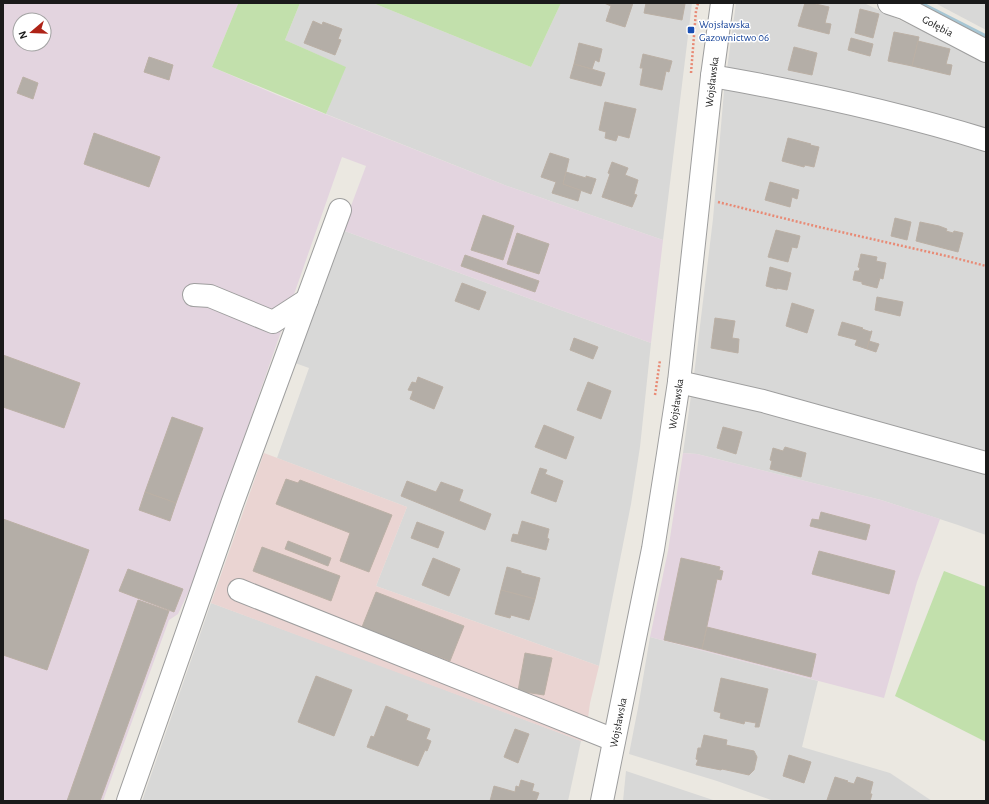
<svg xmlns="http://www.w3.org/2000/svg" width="989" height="804" viewBox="0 0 989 804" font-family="'Alegreya Sans',sans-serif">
<rect width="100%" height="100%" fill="#ebe8e1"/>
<g fill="#d8d8d7">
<polygon points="300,3 373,3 531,67 561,3 692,3 663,240 507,186 326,114 345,67 285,40"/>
<polygon points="736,3 864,3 986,61 986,535 958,525 881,500 697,454 683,453 695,367 713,219 724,91"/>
<polygon points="935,3 986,3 986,30"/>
<polygon points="342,230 651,343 640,447 631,504 599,666 376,586 407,507 277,458 309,368 295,363"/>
<polygon points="211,603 371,662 581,741 568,801 142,801"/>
<polygon points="650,637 818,681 802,747 890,773 932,801 774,801 717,781 629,754 638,708"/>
<polygon points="626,771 716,801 623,801"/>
</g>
<polygon fill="#ead4d2" points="264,453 407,507 376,586 599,666 590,703 588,718 587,741 581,741 211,603"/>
<g fill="#e3d4df" fill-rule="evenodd">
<path d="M3,3H235L238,4L212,67L277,95L507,186L663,240L651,343L342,230L366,166L342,157L195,578L178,614L169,620L103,801H3ZM20,20H44V44H20Z"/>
<polygon points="683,453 697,454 881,500 940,519 917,582 884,698 650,637 668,551"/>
</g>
<g fill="#c2e0ac">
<polygon points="235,3 300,3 285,40 346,67 326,114 212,67 238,4"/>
<polygon points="373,3 561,3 531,67"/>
<polygon points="944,571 986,587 986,742 895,696"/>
</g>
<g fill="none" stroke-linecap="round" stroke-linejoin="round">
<polyline stroke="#a6c6d4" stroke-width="5" points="919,3 986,37"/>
</g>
<g fill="#b4aea7" stroke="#bbb0a5">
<polygon points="604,3 633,3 625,27 606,21 611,6"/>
<polygon points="646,3 678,3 685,4 682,20 644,13"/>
<polygon points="805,3 811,3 829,7 825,23 831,24 829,34 798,26"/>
<polygon points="860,9 879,14 873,38 855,33"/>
<polygon points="313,21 322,25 323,22 342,29 338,39 341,40 335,55 304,43"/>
<polygon points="894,32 919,37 912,66 888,61"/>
<polygon points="851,38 873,44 870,56 848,50"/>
<polygon points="918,41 950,49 946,64 952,65 950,75 912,66"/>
<polygon points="579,43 602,49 599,62 595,60 592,69 574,64"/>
<polygon points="794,47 817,53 812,75 788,70"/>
<polygon points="643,54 672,61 669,72 666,71 662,90 640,85 643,68 640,68"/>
<polygon points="149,57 173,65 169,80 144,72"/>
<polygon points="574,64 605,73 601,86 570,78"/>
<polygon points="23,77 38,83 33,99 17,93"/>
<polygon points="605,102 636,109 629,138 618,135 616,141 605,138 606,132 599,130"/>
<polygon points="94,133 160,157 149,187 84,164"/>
<polygon points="788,138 811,144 810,145 819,147 814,167 805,165 804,167 782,161"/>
<polygon points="550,153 569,159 563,184 581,190 578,201 552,193 556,182 541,177"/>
<polygon points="612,162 628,168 625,175 638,180 634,194 637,195 632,207 602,197 610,174 608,173"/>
<polygon points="566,172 586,178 586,176 596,179 591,194 563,184"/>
<polygon points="770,182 799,190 797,199 792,197 790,207 765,200"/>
<polygon points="483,215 514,226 503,260 471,250"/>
<polygon points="895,218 911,222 907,240 891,236"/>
<polygon points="920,222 939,226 947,229 946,231 953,233 954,231 963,233 958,252 916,241"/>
<polygon points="776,230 800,236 797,248 792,247 788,262 768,257"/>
<polygon points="517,233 549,244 539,274 507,264"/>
<polygon points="861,254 877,257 876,261 886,263 883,279 880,278 877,288 862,284 862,282 853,280 855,271 859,271 860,268 858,267"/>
<polygon points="465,255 539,281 535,292 461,266"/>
<polygon points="770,267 791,273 787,290 777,288 777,289 766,286"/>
<polygon points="462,283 486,292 479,310 455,301"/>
<polygon points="877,297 903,302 900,316 875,310"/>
<polygon points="792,303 814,310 807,333 786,326"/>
<polygon points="715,318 735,321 732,338 739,339 738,353 711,348"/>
<polygon points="842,322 863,328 862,329 871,332 871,331 872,331 867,349 855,345 857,340 838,335"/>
<polygon points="574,338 598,347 593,359 570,350"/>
<polygon points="869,341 879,344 876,352 867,349"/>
<polygon points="3,355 80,383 64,428 3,407"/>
<polygon points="418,377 443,387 434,409 410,399 413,391 408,390 412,382 416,383"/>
<polygon points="588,382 611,391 601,419 577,410"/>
<polygon points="172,417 203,428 176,503 145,492"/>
<polygon points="544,425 574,437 566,459 535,447"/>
<polygon points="723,427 742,432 736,454 717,448"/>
<polygon points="785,447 806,453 801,477 770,469 772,461 770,460 773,448 783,451"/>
<polygon points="540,468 547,470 545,474 563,481 556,502 531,493"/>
<polygon points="286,479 298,483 300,480 392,515 369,572 340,561 350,533 276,504"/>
<polygon points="407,481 436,492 441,482 463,490 459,501 491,514 485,530 401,496"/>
<polygon points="145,492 176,503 170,521 139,510"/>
<polygon points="821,512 870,525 866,540 810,526 812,519 819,520"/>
<polygon points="3,519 89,550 47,670 3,655"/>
<polygon points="522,521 549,529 547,538 549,539 546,550 511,541 513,534 518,535"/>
<polygon points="417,522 444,532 438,548 411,538"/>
<polygon points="288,541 331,558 328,566 285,549"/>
<polygon points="262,547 340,576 331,601 253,571"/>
<polygon points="819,551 895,571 889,594 812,574"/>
<polygon points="433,558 460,569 449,596 422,585"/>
<polygon points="681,558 720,567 719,570 723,571 721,580 717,579 702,649 664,640"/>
<polygon points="507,567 521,571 521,573 540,578 535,599 501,590"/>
<polygon points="128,569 183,589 174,612 119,591"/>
<polygon points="501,590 535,599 529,620 511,615 510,618 495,614"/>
<polygon points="376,592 464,626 450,661 362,627"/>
<polygon points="138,600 169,611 100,801 67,801"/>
<polygon points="707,627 816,654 811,677 702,649"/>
<polygon points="525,653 552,658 544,695 518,691"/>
<polygon points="316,676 352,690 334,736 298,722"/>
<polygon points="721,678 768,689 759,727 755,727 756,723 745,721 744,724 720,718 721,713 714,711"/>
<polygon points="386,706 408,715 406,720 430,729 426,739 431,741 427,751 425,750 418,766 367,747 371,736 374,737"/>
<polygon points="515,729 529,734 518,763 504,757"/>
<polygon points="704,735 727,740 726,745 754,751 757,757 754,770 749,775 722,769 721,770 696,765 698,760 696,759 698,748 701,748"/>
<polygon points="789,755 811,762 804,783 783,776"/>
<polygon points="835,777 848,781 847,782 854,784 857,777 873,782 870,794 872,794 870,801 830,801 827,800"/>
<polygon points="521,780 534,784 532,791 539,793 536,801 490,801 494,786 515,792 516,786 519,787"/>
</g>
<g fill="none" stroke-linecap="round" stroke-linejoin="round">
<defs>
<g id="minor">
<path id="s1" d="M889,3L904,8L986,51"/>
<path d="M712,76C804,92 896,112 986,140"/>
<polyline points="194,295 210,296 273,322 307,300"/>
<polyline points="679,382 763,401 986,463"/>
<polyline points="239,590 614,740"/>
<polyline points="128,801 232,504 340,210"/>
<path id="s2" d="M602,801L653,549L668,454L679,382L712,76L722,3"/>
</g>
</defs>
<use href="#minor" stroke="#9e9e9e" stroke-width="24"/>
<g stroke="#e88a75" stroke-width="2.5" stroke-dasharray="2 2" stroke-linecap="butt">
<polyline points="691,73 696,11 698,3"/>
<polyline points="718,202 819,227 951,257 986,266"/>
<polyline points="655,395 660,360"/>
</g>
<use href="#minor" stroke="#fff" stroke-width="22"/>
</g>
<rect fill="#1a4fb4" stroke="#fff" stroke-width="1.5" x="687" y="26" width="8" height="8" rx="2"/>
<g text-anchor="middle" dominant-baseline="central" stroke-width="3" stroke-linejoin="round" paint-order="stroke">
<g font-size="11" fill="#164399" stroke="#fff" text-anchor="start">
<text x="699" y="24">Wojsławska<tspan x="699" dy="13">Gazownictwo 06</tspan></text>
</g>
<g font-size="11" fill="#1a1a1a" stroke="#fff">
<text stroke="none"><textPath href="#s1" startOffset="54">Gołębia</textPath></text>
<text stroke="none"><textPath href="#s2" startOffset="728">Wojsławska</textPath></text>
<text stroke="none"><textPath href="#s2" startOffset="404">Wojsławska</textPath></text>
<text stroke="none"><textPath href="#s2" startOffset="80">Wojsławska</textPath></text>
</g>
</g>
<rect width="989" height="804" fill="none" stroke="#1a1a1a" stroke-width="8"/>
<g transform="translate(32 32) rotate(251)"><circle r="19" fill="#ffffff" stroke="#a3a3a3"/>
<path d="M0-3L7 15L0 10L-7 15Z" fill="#ae2317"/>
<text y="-6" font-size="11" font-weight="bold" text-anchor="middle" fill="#1a1a1a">N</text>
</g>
</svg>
